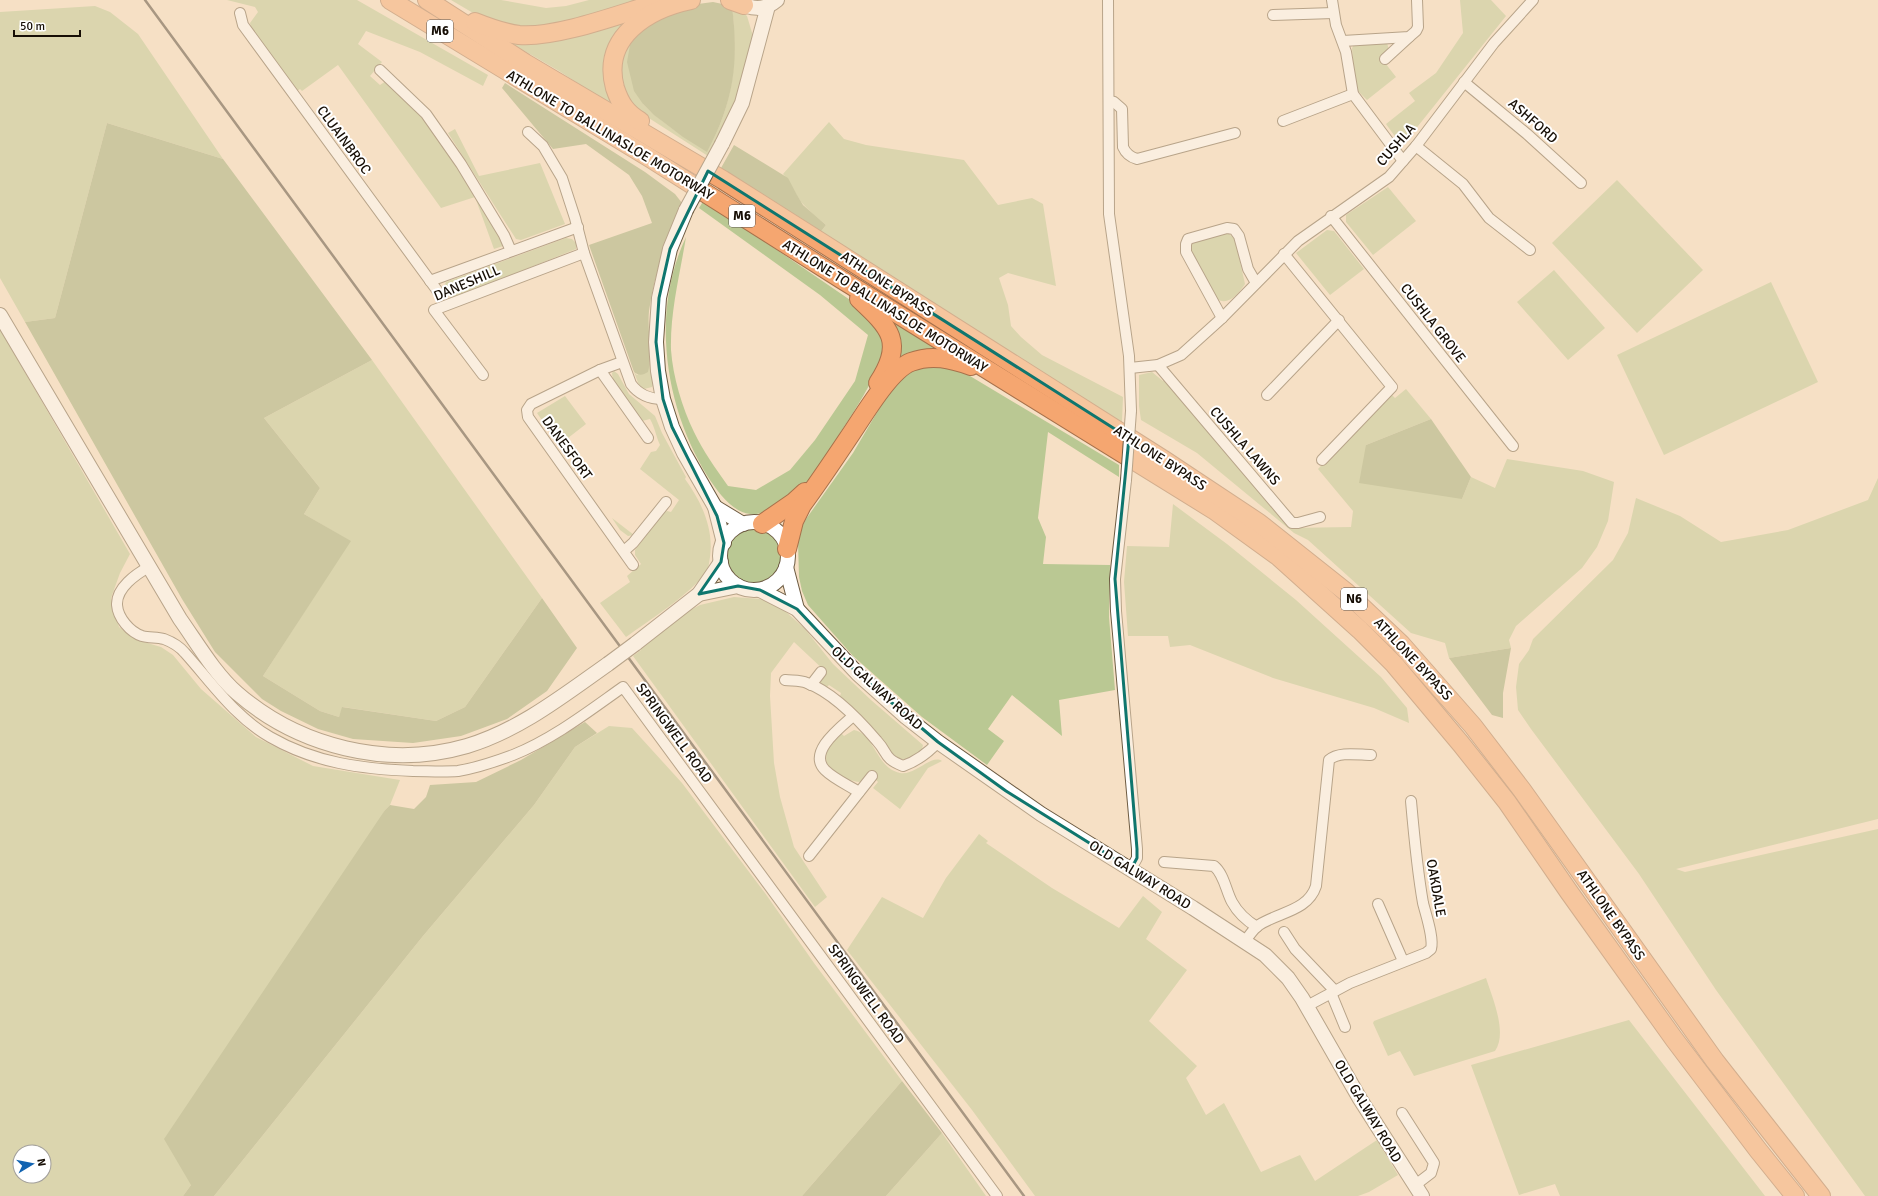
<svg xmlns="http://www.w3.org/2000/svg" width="1878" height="1196" viewBox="0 0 1878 1196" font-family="Signika,sans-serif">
<rect width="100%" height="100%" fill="#f6e0c5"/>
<g fill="#bac893" fill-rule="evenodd">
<polygon points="227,0 357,0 488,75 483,86 420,52 366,31 358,44 382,62 370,76 380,85 386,81 422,115 433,129 503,240 503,246 494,249 475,197 441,208 338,65 302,91 300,89 297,91 251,27 250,23 258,12 255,7"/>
<polygon points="451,0 501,0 546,8 566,6 589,0 653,0 580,20 524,29 485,20"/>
<polygon points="1460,0 1491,0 1506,16 1402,146 1386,124 1415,101 1409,93 1436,73 1463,33"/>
<polygon points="95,6 110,12 138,34 223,159 107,123 55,318 25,322 0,278 0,12"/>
<path d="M732,6L739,9L747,16L753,36L741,94L708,156L641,113L627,99L620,76L623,52L646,23L643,104C662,123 684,137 707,151C734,103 738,61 732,6Z"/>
<polygon points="637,13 617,39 622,112 559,71 504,39"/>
<polygon points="1387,43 1389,50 1382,59 1396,77 1367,100 1355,88 1352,48 1354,45"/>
<path d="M829,122L844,139L866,145L964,160L998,205L1032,198L1043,204L1056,286L1008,273L999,278L1008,305L1011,326L1021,337L1042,355L1123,397L1122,422L819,234L826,225C818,218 809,211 802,203C794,193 792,183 783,174Z"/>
<polygon points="455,129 479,176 540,163 565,224 521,240 516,239 448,133"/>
<polygon points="1617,180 1703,270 1637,333 1552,243"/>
<polygon points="1388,187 1416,221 1373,255 1346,222 1346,215"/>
<path d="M704,200L875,317C884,333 887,341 882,359C881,366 876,372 873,378C861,402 846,423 832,446C824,460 817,478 804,488C797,494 771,510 762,513C759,514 754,514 750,514C732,512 718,492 708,477C665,408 650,313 686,237C680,274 670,312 671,350C673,377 682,407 694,432C703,451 716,469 728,486L756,490L790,470L815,440L855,381L868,335L820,295L699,208Z"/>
<polygon points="1327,230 1334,231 1364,269 1330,295 1296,253"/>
<path d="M1228,233L1235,239L1245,284C1239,293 1227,308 1216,298L1190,248L1193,243Z"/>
<polygon points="566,238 572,239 576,243 576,249 451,299 444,286 446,282"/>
<polygon points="1554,270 1605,328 1568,360 1517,302"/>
<polygon points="1771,282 1818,382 1664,455 1617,355"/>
<polygon points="890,317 950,349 891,369 896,329"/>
<path d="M0,329L130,554L120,573L111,598L119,627L137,640L161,647L173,655L201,689L256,737L313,766L400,780L390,805L385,810L191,1185L183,1196H0ZM20,1152H44V1176H20Z"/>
<polygon points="372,360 542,598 465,707 436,721 343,707 339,717 320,711 263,676 350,541 304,514 320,488 264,418"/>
<polygon points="651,362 653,385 652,387 644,389 640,388 634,372 637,375"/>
<polygon points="928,363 955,367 1119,465 1119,477 1048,432 1038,518 1046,537 1043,564 1110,565 1109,617 1115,690 1059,700 1062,736 1012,695 988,729 1004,741 987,765 922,717 853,656 808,605 802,591 799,577 798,542 799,532 806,519 853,453 892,387 901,376"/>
<path d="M614,371L618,374L629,394L655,416L662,433L686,477L685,479C701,501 714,528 710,557C709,562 709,568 706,572C691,594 648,621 626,637L600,603L630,582L627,576L641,564L635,555V550L663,513L667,511L671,512L679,500L640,469L651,452L656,451L660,445C656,436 655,428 650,419L642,421L640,419C632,408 612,385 612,373Z"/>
<polygon points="1152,372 1163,381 1166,379 1289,528 1351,527 1353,511 1318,469 1390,393 1395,398 1406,389 1431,419 1366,445 1462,499 1471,477 1495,488 1507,459 1583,471 1614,482 1608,521 1597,547 1582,568 1516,626 1509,640 1511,648 1449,658 1445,643 1411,633 1308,540 1294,533 1197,453 1141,420 1139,406 1139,375"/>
<polygon points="565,396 586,424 559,445 537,413"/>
<polygon points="1878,478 1878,819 1676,869 1685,872 1878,829 1878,1196 1865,1196 1716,990 1639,874 1531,729 1518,710 1516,687 1519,664 1529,650 1533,639 1613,560 1628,533 1636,498 1680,516 1721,542 1788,530 1868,500"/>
<polygon points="1173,504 1227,544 1296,600 1381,677 1407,708 1409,723 1374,708 1273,678 1190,645 1170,647 1168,636 1128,636 1124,582 1127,546 1169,547"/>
<polygon points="612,518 634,535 628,536 620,530"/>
<circle cx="755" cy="556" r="29"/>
<path d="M734,597L761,599L784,610L805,629L833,664L871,700L923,745C922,757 905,761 896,758L839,699L841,693L829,685L824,690L820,682L826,672L794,642L771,673L770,696L774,763L780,797L794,847L827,897L815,907L633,656L641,650L639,647L683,614L700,605Z"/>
<polygon points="609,726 632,728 682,783 765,893 814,963 902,1081 802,1196 214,1196 423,936 534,805 575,747"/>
<path d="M854,730C875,734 876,768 900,773C915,776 931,754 942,761L928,768L900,809L873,788L878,782L870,774L861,782C850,782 834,774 827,764C823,750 833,743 841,733L844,736Z"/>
<polygon points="979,834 988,841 986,843 1052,888 1119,928 1143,896 1162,912 1146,939 1187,970 1149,1021 1197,1066 1186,1078 1206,1115 1224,1103 1261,1172 1300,1155 1315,1181 1377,1140 1398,1175 1369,1192 1358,1196 1035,1196 972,1110 847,950 882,897 923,918 946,878"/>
<path d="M1486,978C1492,997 1508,1033 1495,1051L1414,1076L1400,1051L1388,1056L1373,1023L1374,1021Z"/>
<polygon points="1629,1020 1765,1196 1560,1196 1555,1184 1519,1195 1471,1065"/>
<polygon points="942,1133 986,1196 886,1196"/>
</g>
<g fill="#99a873">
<path d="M713,2L732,6C739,62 734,101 707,152L683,137L654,115L643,104L634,91L627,62L630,45L646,23L698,4Z"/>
<path d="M505,83L645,172L675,194L682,203C668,237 654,274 649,311C647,331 653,352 648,372C643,375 639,376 634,372L589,245L652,223L642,196L629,175L586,144L553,149L502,88Z"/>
<polygon points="107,123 223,159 372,360 264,418 320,488 304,514 351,541 263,676 320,711 339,717 342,707 436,721 465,707 542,598 577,648 547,691 507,719 461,736 413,743 353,739 318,729 281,711 262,699 215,652 182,599 25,322 55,318"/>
<polygon points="734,145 788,178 797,195 803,205 826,225 819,234 721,168"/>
<polygon points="1431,419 1471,477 1462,499 1359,483 1366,445"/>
<polygon points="1511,648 1503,693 1503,718 1492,715 1449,658"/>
<polygon points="585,722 597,733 575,747 534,805 423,936 214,1196 183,1196 191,1185 164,1139 385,810 390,805 414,809 426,797 430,785 476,782 521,760"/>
<polygon points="902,1081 942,1133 886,1196 802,1196"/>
</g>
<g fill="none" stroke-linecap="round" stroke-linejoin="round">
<defs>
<g id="street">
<polyline points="1108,0 1109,214 1129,356 1131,411"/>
<polyline points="1332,0 1336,25 1346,52 1353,94 1403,161"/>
<polyline points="240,13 243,25 439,293"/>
<polyline points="1273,15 1333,13"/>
<polyline points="1343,41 1409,37 1416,31 1418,27 1417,0"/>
<polyline points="1385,59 1409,37"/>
<polyline points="380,70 426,114 461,164 504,235 511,251"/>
<polyline points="1464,82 1527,134 1581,183"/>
<path d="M1109,101L1114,102L1122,109L1123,147C1126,154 1130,157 1137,159L1235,133"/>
<polyline points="1283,121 1353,94"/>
<path d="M528,132L543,146L562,178L575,218L584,253L631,384C639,395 649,399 663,399"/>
<polyline points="1416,146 1463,184 1489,218 1530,250"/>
<polyline points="1331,216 1513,446"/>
<polyline points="1284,254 1392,387 1322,460"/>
<polyline points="430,281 578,227"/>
<polyline points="1222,318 1186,252 1186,244 1188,239 1227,228 1234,229 1239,236 1248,269 1256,283"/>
<polyline points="622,362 600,370 531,404 527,410 528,417 633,565"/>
<polyline points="1158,365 1292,523 1298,523 1320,517"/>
<polyline points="1130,368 1158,365 1181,355 1222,318 1298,241 1389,177 1416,146 1494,43 1533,0"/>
<polyline points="600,370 648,438"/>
<polyline points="483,375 434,310 584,253"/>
<polyline points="1267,395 1339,320"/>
<polyline points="1126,480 1115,579 1116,611 1137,849 1137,858 1131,869"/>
<polyline points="624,551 633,543 666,502"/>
<path d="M149,567C136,574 116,588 117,605C118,618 130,632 142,636C149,638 157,637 164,639C172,642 180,647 185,653C212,683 234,716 270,737C315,763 362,769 413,771C427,771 443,772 458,771C476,768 497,761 513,755C553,739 589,711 623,687L997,1196"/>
<path d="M785,680C792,681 800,680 807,683C832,692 860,721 877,741C889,754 883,758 903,766C917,761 928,753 938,742"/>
<polyline points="811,685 821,672"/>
<path d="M853,716C841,727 807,752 825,770C834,779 848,785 859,792"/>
<polyline points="809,856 872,776"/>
<path d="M1164,862L1214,866C1224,874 1226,891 1232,902C1238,913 1247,921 1257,927"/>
<polyline points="1378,904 1403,961"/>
<polyline points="1284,932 1295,949 1335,991"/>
<path d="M1245,941C1249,936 1254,928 1259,925C1279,912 1308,911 1316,886L1329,760C1339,751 1359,755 1371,755"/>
<polyline points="1331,993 1345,1027"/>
<path d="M1307,1006L1350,983L1426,953L1431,949C1434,938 1426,915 1423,903C1417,869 1414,835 1411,801"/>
<polyline points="1402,1113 1434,1163 1431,1173 1414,1186"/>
</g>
<g id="secondary">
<path d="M738,0C750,10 764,11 777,0"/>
<polyline points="722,144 742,103 768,6"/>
<polyline points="686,210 670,249 659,298 656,342 658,371 663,399 672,427 684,453 715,507 724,543"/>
<path d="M0,315L180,619C197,643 215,674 237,693C299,747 388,769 467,746C520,730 564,695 608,664"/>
<polyline points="715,507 743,524"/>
<circle cx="754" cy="556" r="34"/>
<polyline points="786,567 797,609"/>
<polyline points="760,590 797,609 858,674 906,717 938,742 1041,814 1193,908 1265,955 1288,978 1302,998 1360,1099 1422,1196"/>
<polyline points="699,594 738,586"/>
<polyline points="635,644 699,594 721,562"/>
</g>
<g id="highway">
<polyline points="390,0 650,158 841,279 1214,510 1279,557 1360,630 1394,664 1461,744 1507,802 1569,892 1674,1039 1758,1150 1795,1196"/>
<polyline points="427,0 525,63 723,180 1164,460 1259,523 1346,592 1401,644 1473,726 1522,790 1715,1061 1821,1196"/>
<polyline points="730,0 744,5"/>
<path d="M475,22C490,28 504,33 519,35C557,38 620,14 657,3"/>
<path d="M640,121C626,113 620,103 615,88C601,37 648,9 691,0"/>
<path d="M859,299C890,328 905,342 878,383"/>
<polyline points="762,524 794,502 805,492"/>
<path d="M787,549L794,521L802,505C819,482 835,458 851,434C864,415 890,370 911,362C932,354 951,359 971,366"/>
</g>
</defs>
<use href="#street" stroke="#6d5b42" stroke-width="12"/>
<use href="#secondary" stroke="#6d5b42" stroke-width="16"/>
<use href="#highway" stroke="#a7714b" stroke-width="20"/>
<use href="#street" stroke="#fff" stroke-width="10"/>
<use href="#secondary" stroke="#fff" stroke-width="14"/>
<use href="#highway" stroke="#f5a670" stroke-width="18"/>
<polyline stroke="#493e31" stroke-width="2.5" points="145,0 1024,1196"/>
<defs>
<polyline id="street-bridge" points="1126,480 1131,411"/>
<g id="secondary-bridge">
<polyline points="686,210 722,144"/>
<polyline points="608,664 635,644"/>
</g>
</defs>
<use href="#street-bridge" stroke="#6d5b42" stroke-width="12" stroke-linecap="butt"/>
<use href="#secondary-bridge" stroke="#6d5b42" stroke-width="16" stroke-linecap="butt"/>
<use href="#street-bridge" stroke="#fff" stroke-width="10"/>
<use href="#secondary-bridge" stroke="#fff" stroke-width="14"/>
</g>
<path d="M0 0H1878V1196H0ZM708,171L1129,438L1115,579L1137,849V858L1131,869L1006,791L938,742L858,674L797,609L760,590L738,586L699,594L721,562L724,543L717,516L672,427L663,399L656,342L659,298L670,249Z" fill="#f6e0c5" fill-opacity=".55" fill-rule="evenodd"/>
<path fill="none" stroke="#0f766e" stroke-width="3" stroke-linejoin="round" d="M708,171L1129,438L1115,579L1137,849V858L1131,869L1006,791L938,742L858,674L797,609L760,590L738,586L699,594L721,562L724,543L717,516L672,427L663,399L656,342L659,298L670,249Z"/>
<g text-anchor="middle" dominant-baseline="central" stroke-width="4" stroke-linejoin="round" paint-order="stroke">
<g fill="#fff" stroke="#5c5650" stroke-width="1">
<rect x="427" y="20" width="26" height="22" rx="3"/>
<rect x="729" y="205" width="26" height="22" rx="3"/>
<rect x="1341" y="588" width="26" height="22" rx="3"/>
</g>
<g font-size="13" font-weight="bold" fill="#160e05">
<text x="440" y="31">M6</text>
<text x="742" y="216">M6</text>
<text x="1354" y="599">N6</text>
</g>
<g font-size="14" fill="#160e05" stroke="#fff">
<text transform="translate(1533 121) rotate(41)">ASHFORD</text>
<text transform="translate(610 135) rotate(31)">ATHLONE TO BALLINASLOE MOTORWAY</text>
<text transform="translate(344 140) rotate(54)">CLUAINBROC</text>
<text transform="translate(1396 145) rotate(-49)">CUSHLA</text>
<text transform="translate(467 283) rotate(-23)">DANESHILL</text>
<text transform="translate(887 284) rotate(33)">ATHLONE BYPASS</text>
<text transform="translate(885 306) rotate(32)">ATHLONE TO BALLINASLOE MOTORWAY</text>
<text transform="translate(1433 323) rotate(52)">CUSHLA GROVE</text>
<text transform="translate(1245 446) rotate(49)">CUSHLA LAWNS</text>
<text transform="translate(567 448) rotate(54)">DANESFORT</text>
<text transform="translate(1160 458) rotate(33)">ATHLONE BYPASS</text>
<text transform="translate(1413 659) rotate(47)">ATHLONE BYPASS</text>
<text transform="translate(877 688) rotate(42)">OLD GALWAY ROAD</text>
<text transform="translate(674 733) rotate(54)">SPRINGWELL ROAD</text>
<text transform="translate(1140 875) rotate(32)">OLD GALWAY ROAD</text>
<text transform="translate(1436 888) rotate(80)">OAKDALE</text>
<text transform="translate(1611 915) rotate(55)">ATHLONE BYPASS</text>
<text transform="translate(866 994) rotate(54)">SPRINGWELL ROAD</text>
<text transform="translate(1368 1111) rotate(59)">OLD GALWAY ROAD</text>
</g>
</g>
<g transform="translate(32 1164) rotate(80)"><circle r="19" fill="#ffffff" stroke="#a29f9b"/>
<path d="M0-3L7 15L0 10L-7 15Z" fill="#1163b1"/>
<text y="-6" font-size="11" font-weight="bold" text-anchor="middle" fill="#160e05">N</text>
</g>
<path d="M14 30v6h66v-6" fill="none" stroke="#160e05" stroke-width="2"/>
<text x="20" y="30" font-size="12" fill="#160e05" stroke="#ffffff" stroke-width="3" paint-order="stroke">50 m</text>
</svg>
